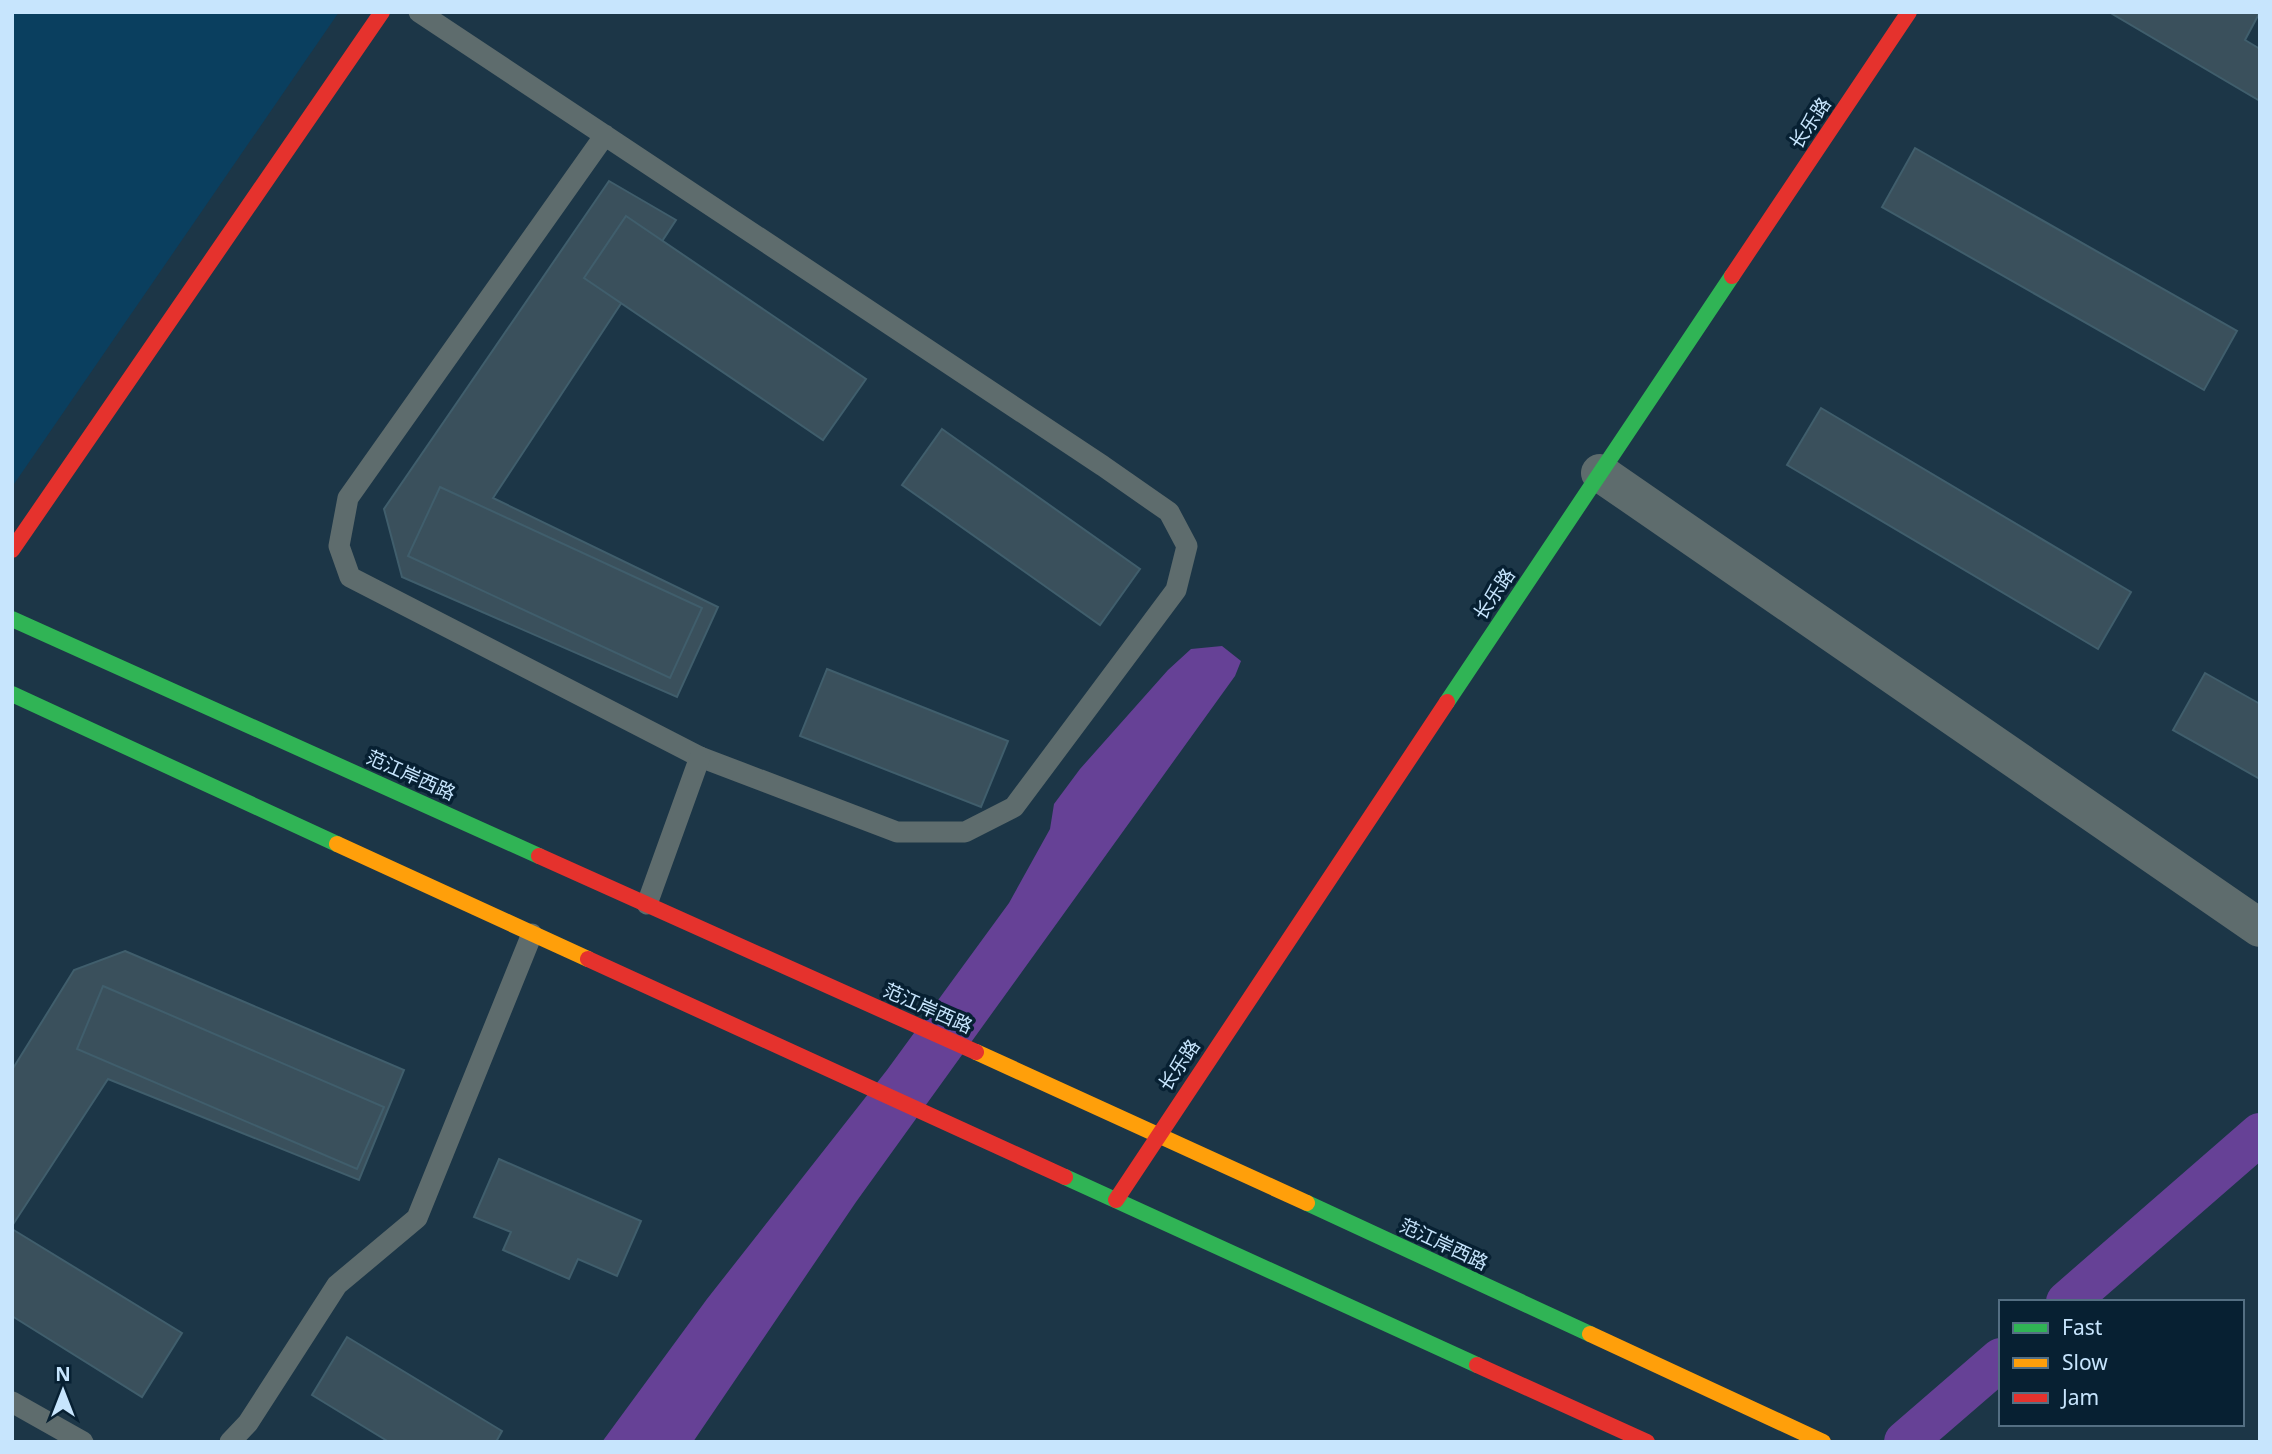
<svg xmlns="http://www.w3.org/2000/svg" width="2272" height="1454" viewBox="0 0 2272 1454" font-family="'Noto Sans','Noto Sans SC',sans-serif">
<rect width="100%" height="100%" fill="#1c3647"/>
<polygon fill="#0a3f5f" points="12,12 339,12 12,487"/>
<polygon fill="#664196" points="1222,646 1241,661 1235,676 856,1202 693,1442 602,1442 707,1299 887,1070 1009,903 1050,829 1054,804 1080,769 1168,670 1191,649"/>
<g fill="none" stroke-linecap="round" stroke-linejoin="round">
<g stroke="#664196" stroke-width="42">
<polyline points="2067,1302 2260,1134"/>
<polyline points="1905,1442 2001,1359"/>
</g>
</g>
<g fill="#3a505c" stroke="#405e6c" stroke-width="2">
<polygon points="2109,12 2260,12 2245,40 2260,49 2260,101"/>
<polygon points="1915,148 2237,331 2204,390 1882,207"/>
<polygon points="609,181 676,220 493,498 718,607 677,697 402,577 384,509"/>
<polygon points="626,216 866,379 823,440 584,278"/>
<polygon points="1821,408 2131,592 2098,649 1787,465"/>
<polygon points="942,429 1140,569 1100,625 902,485"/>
<polygon points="440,487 702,608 670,678 408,556"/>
<polygon points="827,669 1008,741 981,807 800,736"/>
<polygon points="2205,673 2260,704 2260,779 2173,730"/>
<polygon points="125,951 404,1070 359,1180 108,1079 12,1226 12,1070 74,970"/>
<polygon points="103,986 384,1107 357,1169 77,1049"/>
<polygon points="499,1159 641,1221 617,1276 578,1259 569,1279 503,1250 511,1232 474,1217"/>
<polygon points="12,1229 182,1333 142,1397 12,1316"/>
<polygon points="347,1337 502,1431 496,1442 389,1442 312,1395"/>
</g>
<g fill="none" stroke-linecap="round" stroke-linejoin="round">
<g stroke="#5e6c6d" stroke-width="21">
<polyline points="419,12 1103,466 1169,512 1187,546 1176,590 1014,807 965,832 897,832 700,757 350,577 339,546 348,498 605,135"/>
<polyline points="647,904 700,757"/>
<polyline points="12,1402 83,1442"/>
<polyline points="230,1442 248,1423 337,1285 417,1218 532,934"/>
</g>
<polyline stroke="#5e6c6d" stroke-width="38" points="1600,473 2260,928"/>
<g stroke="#30b455" stroke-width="16">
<polyline points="12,619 539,856"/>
<polyline points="12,694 337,844"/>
<polyline points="1447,702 1732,276"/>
<polyline points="1065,1177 1477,1365"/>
<polyline points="1307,1203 1590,1334"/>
</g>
<g stroke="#ff9f0a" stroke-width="16">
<polyline points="337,844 588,959"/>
<polyline points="976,1052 1307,1203"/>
<polyline points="1590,1334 1823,1442"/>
</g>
<g stroke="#e5322d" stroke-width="16">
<polyline points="1732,276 1909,12"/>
<polyline points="12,550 382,12"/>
<polyline points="539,856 976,1052"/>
<polyline points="588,959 1065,1177"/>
<polyline points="1116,1200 1447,702"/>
<polyline points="1477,1365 1647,1442"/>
</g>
</g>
<g text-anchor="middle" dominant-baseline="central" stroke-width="7" stroke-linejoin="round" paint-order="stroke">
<g font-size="19" fill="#c7e5fd" stroke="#072032">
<text transform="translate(1810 123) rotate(-56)">长乐路</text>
<text transform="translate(1494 594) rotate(-56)">长乐路</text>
<text transform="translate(411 775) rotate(24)">范江岸西路</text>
<text transform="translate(928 1008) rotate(24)">范江岸西路</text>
<text transform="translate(1179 1065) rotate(-56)">长乐路</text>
<text transform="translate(1444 1244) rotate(25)">范江岸西路</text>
</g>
</g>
<rect width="2272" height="1454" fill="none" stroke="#c7e5fd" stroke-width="28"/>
<rect x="1999" y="1300" width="245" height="126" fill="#072032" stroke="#546f83" stroke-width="2"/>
<rect x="2013" y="1323" width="35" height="10" fill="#30b455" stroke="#546f83" stroke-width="2"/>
<text x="2062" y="1335" font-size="21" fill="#c7e5fd">Fast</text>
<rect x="2013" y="1358" width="35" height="10" fill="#ff9f0a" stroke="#546f83" stroke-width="2"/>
<text x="2062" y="1370" font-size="21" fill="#c7e5fd">Slow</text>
<rect x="2013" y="1393" width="35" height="10" fill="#e5322d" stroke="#546f83" stroke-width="2"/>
<text x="2062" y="1405" font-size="21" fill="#c7e5fd">Jam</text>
<g transform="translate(63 1391)" stroke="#072032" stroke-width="5" paint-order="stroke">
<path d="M0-5L12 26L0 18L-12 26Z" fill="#c7e5fd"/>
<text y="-10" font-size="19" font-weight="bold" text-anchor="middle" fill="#c7e5fd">N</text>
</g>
</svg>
